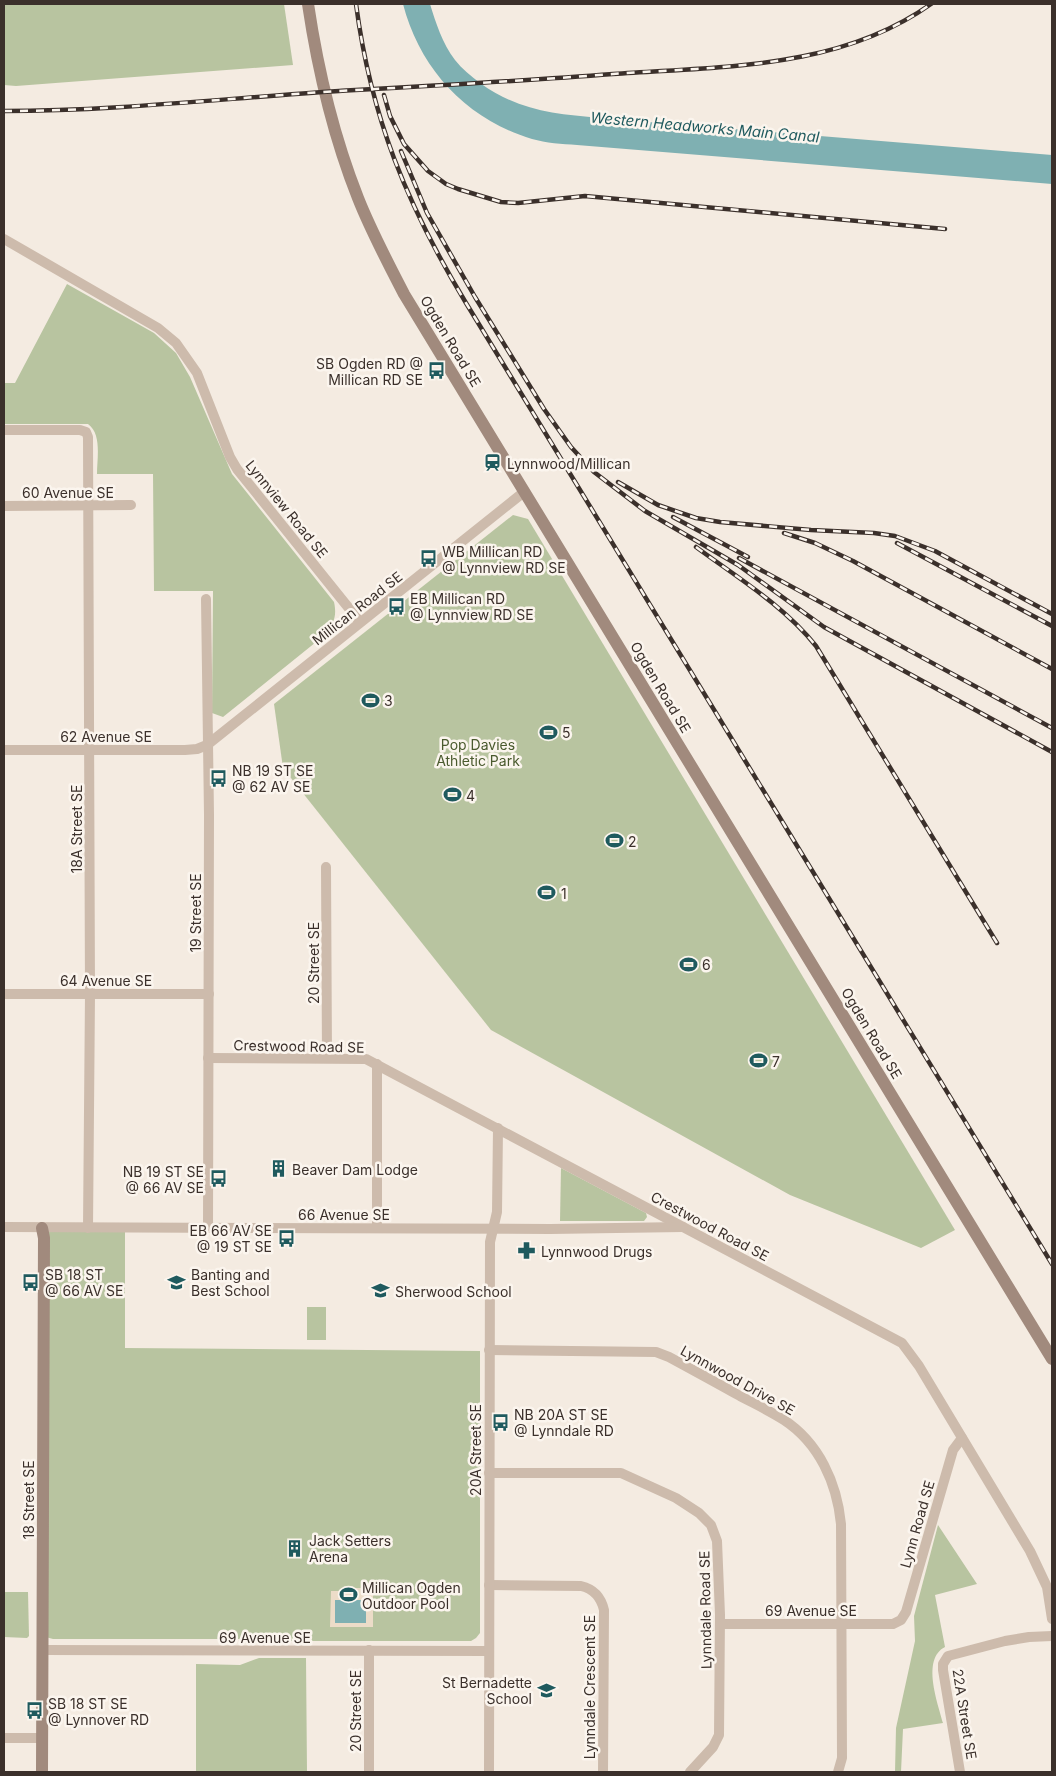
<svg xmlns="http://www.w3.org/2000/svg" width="1056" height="1776" viewBox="0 0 1056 1776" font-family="Inter,sans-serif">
<rect width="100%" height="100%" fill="#f4ebe1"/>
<g fill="#b8c4a0">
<polygon points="4,4 284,4 293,65 16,86 4,85"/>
<path d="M67,284L154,333L176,353L190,377L232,474L334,602C337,616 334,623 326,634L223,717L212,713L213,591H154L153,474H97C97,458 102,434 88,424H4V383H15Z"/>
<polygon points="513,515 528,519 955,1230 921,1248 790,1195 491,1030 283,768 274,704"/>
<polygon points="561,1168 646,1213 647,1217 644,1221 560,1221"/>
<polygon points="42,1228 125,1228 125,1348 480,1351 480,1633 476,1638 471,1641 265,1641 240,1639 53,1639 42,1636"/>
<rect x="307" y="1307" width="19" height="33"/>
<path d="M938,1525L977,1584L935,1595L945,1647C921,1659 938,1703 943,1723L903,1729L901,1772H895L896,1728L915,1641L914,1616Z"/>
<polygon points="4,1592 28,1592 29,1636 27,1638 4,1637"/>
<polygon points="259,1658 306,1658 307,1772 196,1772 196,1664 240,1665"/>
</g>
<polygon fill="#ecdcc8" points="353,1588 373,1588 373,1627 330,1627 331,1591 344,1591 344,1589 352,1589"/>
<g fill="#7fb0b2">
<path d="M403,4H430C436,23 442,43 455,60C462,69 471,76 480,83C519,111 555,114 600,118L1052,155V184L577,145C562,144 546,143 532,139C466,119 420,69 403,4Z"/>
<rect x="335" y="1600" width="31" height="23"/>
</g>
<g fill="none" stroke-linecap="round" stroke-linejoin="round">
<g stroke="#cdbbac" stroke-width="10">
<polyline points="4,239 158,328 176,343 197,373 230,457 237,469 360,622"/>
<polyline points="4,430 80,430 86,432 88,437 90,994 88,1228"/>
<polyline points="4,506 131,505"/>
<polyline points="206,599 209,815 208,1228"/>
<polyline points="4,750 185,750 197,749 207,745 524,492"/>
<polyline points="326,867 327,1058"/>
<polyline points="4,994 209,994"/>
<polyline points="208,1058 366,1059 902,1343 919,1366 1030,1551 1047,1587 1052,1619"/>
<polyline points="377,1064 377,1228"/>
<polyline points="4,1227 550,1229 683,1227"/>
<path d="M489,1350L656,1352L669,1357C693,1370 717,1383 740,1396C755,1404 770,1411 784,1420C819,1443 837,1483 841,1524L842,1758L838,1772"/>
<polyline points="489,1473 621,1473 676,1498 699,1513 711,1525 717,1541 720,1615 719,1735 713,1747 690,1772"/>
<path d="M489,1585L581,1586C594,1589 601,1597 604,1610L603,1772"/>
<polyline points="720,1624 893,1624 901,1620 906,1612 953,1450 962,1438"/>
<polyline points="42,1650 489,1651"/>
<polyline points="369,1650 369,1772"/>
<polyline points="4,1738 42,1738"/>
<polyline points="489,1772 490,1242 497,1212 498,1128"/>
<polyline points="960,1772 943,1670 943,1664 948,1656 1005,1641 1029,1637 1052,1636"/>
</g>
<g stroke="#a18a7d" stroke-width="12">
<path d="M308,4C318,71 333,135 358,198C371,231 388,263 404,294L1052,1359"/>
<polyline points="42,1772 44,1238 42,1228"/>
</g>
<defs>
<g id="rail">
<path d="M356,4C371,118 407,205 466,303L1052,1264"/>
<polyline points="384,95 390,116 404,144 428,171 446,184 458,189 501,202 518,203 585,196 945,229"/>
<path d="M4,111C116,111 227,98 339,91C430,86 522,81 613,74C722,66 838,70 931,4"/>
<polyline points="401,151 427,213 475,297 544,409 571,447 594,472 645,511 738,565 824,627 1052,752"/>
<polyline points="618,482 658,505 696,518 720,522 811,530 874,533 895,536 935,551 1052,614"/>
<polyline points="673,517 748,557"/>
<polyline points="784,533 815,543 853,561 1052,669"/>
<polyline points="897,543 1052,626"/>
<path d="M696,547C738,578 783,605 816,646L997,943"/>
<polyline points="739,558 1052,728"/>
</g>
</defs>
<use href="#rail" stroke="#3b302b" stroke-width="4.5"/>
<use href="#rail" stroke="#fbf5ee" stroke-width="2.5" stroke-dasharray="8" stroke-linecap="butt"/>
</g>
<defs>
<symbol id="bus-bare" viewBox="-9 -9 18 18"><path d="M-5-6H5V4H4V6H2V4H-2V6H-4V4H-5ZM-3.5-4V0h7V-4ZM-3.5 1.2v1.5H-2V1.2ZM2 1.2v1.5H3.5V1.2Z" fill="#1f5a5e" stroke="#fbf5ee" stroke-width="2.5" paint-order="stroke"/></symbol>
<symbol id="station-bare" viewBox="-9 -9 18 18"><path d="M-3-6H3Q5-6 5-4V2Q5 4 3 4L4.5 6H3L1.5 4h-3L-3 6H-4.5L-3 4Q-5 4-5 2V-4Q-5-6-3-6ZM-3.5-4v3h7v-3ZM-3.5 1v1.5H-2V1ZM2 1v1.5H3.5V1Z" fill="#1f5a5e" stroke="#fbf5ee" stroke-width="2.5" paint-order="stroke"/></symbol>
<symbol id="stadium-bare" viewBox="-9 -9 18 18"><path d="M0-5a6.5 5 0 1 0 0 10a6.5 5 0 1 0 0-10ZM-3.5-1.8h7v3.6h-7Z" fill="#1f5a5e" stroke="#fbf5ee" stroke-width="2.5" paint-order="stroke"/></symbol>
<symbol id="building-bare" viewBox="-9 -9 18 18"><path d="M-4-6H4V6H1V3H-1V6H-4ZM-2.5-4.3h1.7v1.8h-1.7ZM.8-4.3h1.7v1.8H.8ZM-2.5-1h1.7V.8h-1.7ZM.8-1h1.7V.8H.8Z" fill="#1f5a5e" stroke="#fbf5ee" stroke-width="2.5" paint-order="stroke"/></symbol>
<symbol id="pharmacy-bare" viewBox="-9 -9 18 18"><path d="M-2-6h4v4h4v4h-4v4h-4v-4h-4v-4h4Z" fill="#1f5a5e" stroke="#fbf5ee" stroke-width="2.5" paint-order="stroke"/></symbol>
<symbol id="school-bare" viewBox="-9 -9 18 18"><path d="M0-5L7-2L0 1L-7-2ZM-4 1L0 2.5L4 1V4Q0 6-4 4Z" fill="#1f5a5e" stroke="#fbf5ee" stroke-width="2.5" paint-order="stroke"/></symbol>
</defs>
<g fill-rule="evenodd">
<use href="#bus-bare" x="424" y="358" width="25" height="25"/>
<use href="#station-bare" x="480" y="450" width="25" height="25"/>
<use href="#bus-bare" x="416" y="546" width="25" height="25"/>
<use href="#bus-bare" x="384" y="594" width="25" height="25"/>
<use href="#stadium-bare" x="358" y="688" width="25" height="25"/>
<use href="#stadium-bare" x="536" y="720" width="25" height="25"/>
<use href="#bus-bare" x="206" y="766" width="25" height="25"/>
<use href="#stadium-bare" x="440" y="782" width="25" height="25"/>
<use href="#stadium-bare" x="602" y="828" width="25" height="25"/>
<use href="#stadium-bare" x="534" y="880" width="25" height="25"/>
<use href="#stadium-bare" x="676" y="952" width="25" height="25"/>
<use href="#stadium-bare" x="746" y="1048" width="25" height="25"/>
<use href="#building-bare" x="266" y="1156" width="25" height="25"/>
<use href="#bus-bare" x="206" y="1166" width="25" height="25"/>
<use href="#bus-bare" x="274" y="1226" width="25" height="25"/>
<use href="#pharmacy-bare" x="514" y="1238" width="25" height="25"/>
<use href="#bus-bare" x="18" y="1270" width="25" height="25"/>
<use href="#school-bare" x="164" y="1270" width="25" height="25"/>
<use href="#school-bare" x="368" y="1278" width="25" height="25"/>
<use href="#bus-bare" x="488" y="1410" width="25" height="25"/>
<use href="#building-bare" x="282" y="1536" width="25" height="25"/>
<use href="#stadium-bare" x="336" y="1582" width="25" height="25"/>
<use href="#school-bare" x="534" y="1678" width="25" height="25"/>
<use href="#bus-bare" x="22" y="1698" width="25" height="25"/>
</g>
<g text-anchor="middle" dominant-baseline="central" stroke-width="5" stroke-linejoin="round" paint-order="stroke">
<g font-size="14" fill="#3b302b" stroke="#fbf5ee">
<text transform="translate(451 341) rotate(59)">Ogden Road SE</text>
<text x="68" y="492">60 Avenue SE</text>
<text transform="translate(287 509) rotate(51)">Lynnview Road SE</text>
<text transform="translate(357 608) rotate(-38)">Millican Road SE</text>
<text transform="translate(661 687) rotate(59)">Ogden Road SE</text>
<text x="106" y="736">62 Avenue SE</text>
<text transform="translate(76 829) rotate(-90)">18A Street SE</text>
<text transform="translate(195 913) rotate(-90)">19 Street SE</text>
<text transform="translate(313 963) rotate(-90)">20 Street SE</text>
<text x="106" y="980">64 Avenue SE</text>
<text transform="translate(872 1033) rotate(59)">Ogden Road SE</text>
<text transform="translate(299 1046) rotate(1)">Crestwood Road SE</text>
<text x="344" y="1214">66 Avenue SE</text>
<text transform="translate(710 1226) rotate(28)">Crestwood Road SE</text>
<text transform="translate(738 1380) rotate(29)">Lynnwood Drive SE</text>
<text transform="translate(475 1450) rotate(-90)">20A Street SE</text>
<text transform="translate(28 1500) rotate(-90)">18 Street SE</text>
<text transform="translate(917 1524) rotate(-74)">Lynn Road SE</text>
<text transform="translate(705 1610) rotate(-91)">Lynndale Road SE</text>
<text x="811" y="1610">69 Avenue SE</text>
<text x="265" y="1637">69 Avenue SE</text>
<text transform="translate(589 1687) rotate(-90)">Lynndale Crescent SE</text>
<text transform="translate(355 1711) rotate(-90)">20 Street SE</text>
<text transform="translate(965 1714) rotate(81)">22A Street SE</text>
</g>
<g font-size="14" fill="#3b302b" stroke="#fbf5ee" text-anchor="start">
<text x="423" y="363" text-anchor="end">SB Ogden RD @<tspan x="423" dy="16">Millican RD SE</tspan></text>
<text x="507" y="463">Lynnwood/Millican</text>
<text x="442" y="551">WB Millican RD<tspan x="442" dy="16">@ Lynnview RD SE</tspan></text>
<text x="410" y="598">EB Millican RD<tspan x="410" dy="16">@ Lynnview RD SE</tspan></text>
<text x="384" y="700">3</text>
<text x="562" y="732">5</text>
<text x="232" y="770">NB 19 ST SE<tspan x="232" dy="16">@ 62 AV SE</tspan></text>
<text x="466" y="795">4</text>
<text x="628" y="841">2</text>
<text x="561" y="893">1</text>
<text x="702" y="964">6</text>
<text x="772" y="1061">7</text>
<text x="292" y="1169">Beaver Dam Lodge</text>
<text x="204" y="1171" text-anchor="end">NB 19 ST SE<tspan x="204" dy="16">@ 66 AV SE</tspan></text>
<text x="272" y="1230" text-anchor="end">EB 66 AV SE<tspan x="272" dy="16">@ 19 ST SE</tspan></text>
<text x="541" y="1251">Lynnwood Drugs</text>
<text x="45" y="1274">SB 18 ST<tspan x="45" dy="16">@ 66 AV SE</tspan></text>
<text x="191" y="1274">Banting and<tspan x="191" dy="16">Best School</tspan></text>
<text x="395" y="1291">Sherwood School</text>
<text x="514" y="1414">NB 20A ST SE<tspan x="514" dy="16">@ Lynndale RD</tspan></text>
<text x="309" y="1540">Jack Setters<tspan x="309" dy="16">Arena</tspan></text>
<text x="362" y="1587">Millican Ogden<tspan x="362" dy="16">Outdoor Pool</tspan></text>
<text x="532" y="1682" text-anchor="end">St Bernadette<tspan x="532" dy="16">School</tspan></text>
<text x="48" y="1703">SB 18 ST SE<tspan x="48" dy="16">@ Lynnover RD</tspan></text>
</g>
<g font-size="14" fill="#4a5a2e" stroke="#fbf5ee">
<text x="478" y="744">Pop Davies<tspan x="478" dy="16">Athletic Park</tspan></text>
</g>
<g font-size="15" font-style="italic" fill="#1f5a5e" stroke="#fbf5ee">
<text transform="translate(705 127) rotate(5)">Western Headworks Main Canal</text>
</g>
</g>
<rect width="1056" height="1776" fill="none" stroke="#3b302b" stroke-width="10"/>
</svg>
